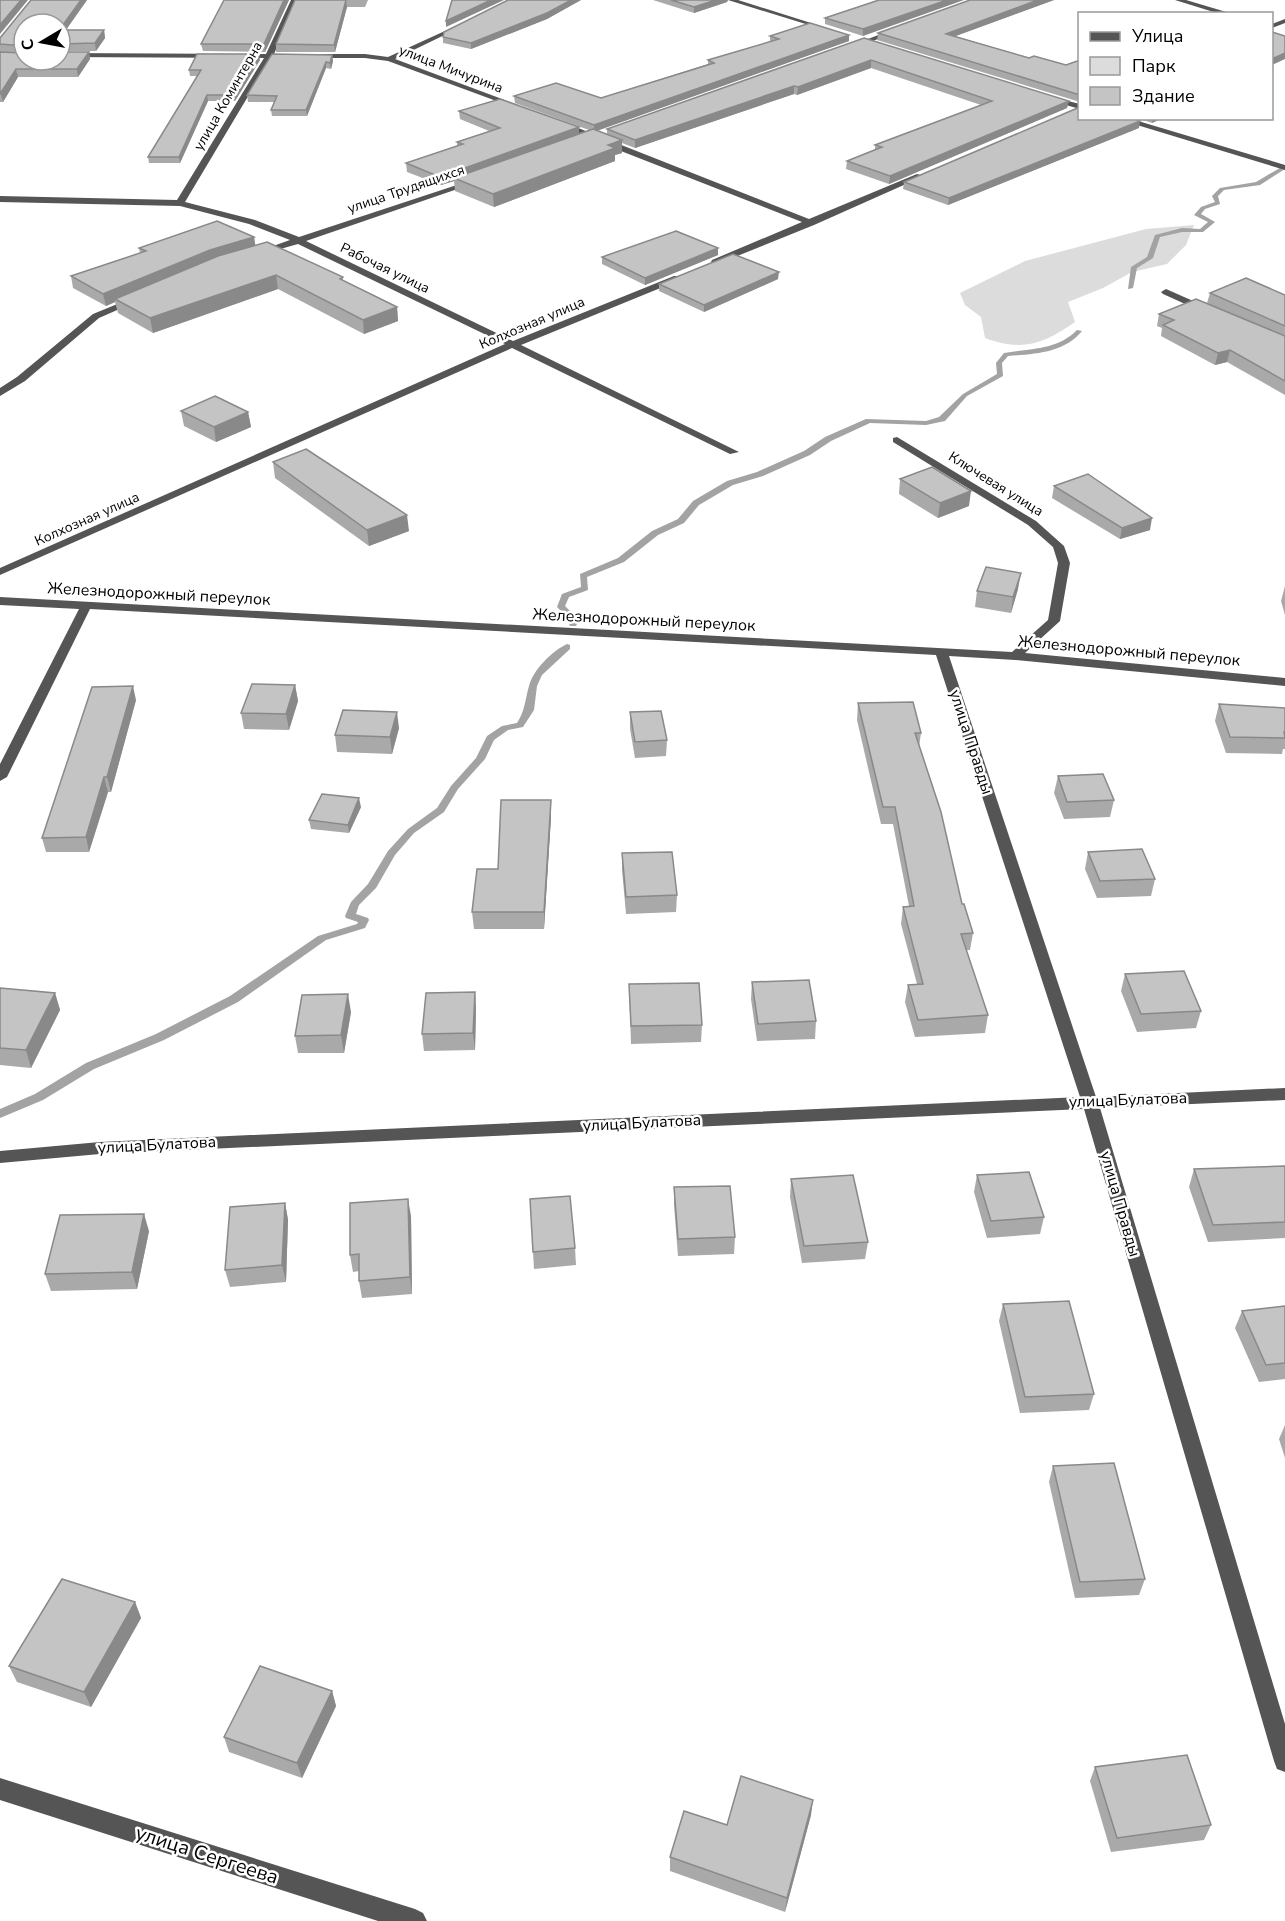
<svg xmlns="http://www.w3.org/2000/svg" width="1285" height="1921" viewBox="0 0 1285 1921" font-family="'Nunito Sans',sans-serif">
<rect width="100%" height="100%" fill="#fff"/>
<path fill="#dcdcdc" d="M1194,225L1186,245L1167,264L1132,272L1103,288L1068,302L1075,322C1043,344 1023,352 985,338L981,317L965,305L960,293L1025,261L1146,229Z"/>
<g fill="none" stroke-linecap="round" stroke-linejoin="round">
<g fill="#a3a3a3" fill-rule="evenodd">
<polygon points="1285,165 1285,169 1260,185 1224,190 1218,196 1220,204 1205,209 1201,214 1215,222 1203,232 1182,232 1160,237 1153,258 1137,268 1133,288 1128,289 1131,267 1147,257 1155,235 1182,228 1200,229 1208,222 1194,215 1201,207 1215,202 1212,196 1220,188 1256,182"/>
<path d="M1077,330L1082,331C1064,353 1035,354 1008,356L1002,363L1003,376L967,396L945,421L926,425L870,423L831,441L810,455L763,476L733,485L699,505L684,523L658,535L624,562L587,577L588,590L569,597L565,606L573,614L577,624L576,626H570L565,615L557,607L562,594L581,587L580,574L618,558L652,531L678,519L693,501L727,481L757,472L804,451L825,437L866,419L926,421L939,417L963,394L997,374L996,363L1004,353C1030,348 1056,351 1077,330Z"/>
<path d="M567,644L570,645V649L542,675L537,686L534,710L523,727L508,730L494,740L485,759L458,789L444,812L414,833L395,855L376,888L359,905L356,914L368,918L369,920L365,928L326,940L238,1002L164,1040L94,1069L43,1100L0,1118V1109L35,1094L86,1063L156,1034L230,996L318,936L357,924L358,922L346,918L345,916L351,902L368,884L388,851L408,829L437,808L451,786L476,758L487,736L502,726L517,723C525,711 525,700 529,686C533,670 552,651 567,644Z"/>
</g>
<g fill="#555" fill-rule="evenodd">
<polygon points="291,0 297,0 274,54 294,56 271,58 185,202 255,220 299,237 475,179 475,183 306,241 513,341 674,276 680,276 680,280 521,345 739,452 730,454 512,348 0,575 0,568 505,344 298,244 259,255 259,251 290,240 249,224 180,206 0,202 0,196 177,200 264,58 60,57 60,53 266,54"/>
<polygon points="728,0 738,0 830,29 825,30"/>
<polygon points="1175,0 1186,0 1233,14 1220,14"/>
<polygon points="1285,19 1285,23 1272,28 1272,24"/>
<polygon points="458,25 463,26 395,59 518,105 518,109 388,61 365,58 314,58 310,56 314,54 365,54 388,57"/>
<polygon points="894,29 899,30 854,49 847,47"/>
<polygon points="1048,96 1080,104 1080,109 1048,100"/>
<polygon points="1114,118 1128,118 1285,165 1285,170"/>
<polygon points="557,122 563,122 809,219 917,174 924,176 814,225 715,265 711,262 712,260 802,222 557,126"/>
<polygon points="1166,289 1209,308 1211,310 1203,312 1163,294 1161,292"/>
<polygon points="132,298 140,300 99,318 25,381 0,396 0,388 17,377 93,314"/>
<polygon points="897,437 1036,521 1064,546 1070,563 1060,621 1025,653 1285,678 1285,686 1015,660 949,656 1096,1097 1285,1088 1285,1100 1100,1108 1285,1724 1285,1772 1277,1769 1274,1761 1084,1109 100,1154 0,1163 0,1151 100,1142 1080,1097 936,655 90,609 7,777 0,781 0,764 79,609 0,605 0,597 1012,652 1048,620 1058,563 1053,547 1028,525 893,442 893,438"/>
<polygon points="0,1778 415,1909 423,1913 427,1921 378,1921 0,1800"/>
</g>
</g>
<g fill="#a9a9a9">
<polygon points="31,0 87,0 66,30 104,30 105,38 96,51 60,51 60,24 24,24 24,60 89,52 90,59 78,77 18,77 3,102 0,102 0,38"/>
<polygon points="224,0 289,0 265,52 203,51 201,44"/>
<polygon points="295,0 368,0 365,7 347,7 335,52 276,52 276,44"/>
<polygon points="508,0 581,0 547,19 471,49 443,43 443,37"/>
<polygon points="653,0 728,0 727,2 694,13"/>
<polygon points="879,0 863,36 825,24 825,18"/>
<polygon points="970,0 1054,0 955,36 1029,58 1066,65 1080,60 1080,102 877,40 878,33"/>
<polygon points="770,36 849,41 597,130 607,135 607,129 864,38 1067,108 889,184 846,169 847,161 875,150 875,145 981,105 871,68 797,95 794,94 635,148 622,143 622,153 615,155 615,161 494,207 455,191 454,181 441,185 407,172 406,163 457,146 457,142 489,131 460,119 459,111 579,133 589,130 515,103 514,96 601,98 708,64 708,60 770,42"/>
<polygon points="332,55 333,61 331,69 326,68 307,116 272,116 271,110 274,102 248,102 247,95"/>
<polygon points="260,60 235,101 208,101 180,163 149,163 148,157 197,76 190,76 189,70"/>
<polygon points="1138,118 1163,118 1152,123"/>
<polygon points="1139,128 948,205 903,189 904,182"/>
<polygon points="254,237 255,245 343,277 343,280 397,307 398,321 364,334 278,289 153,333 118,313 115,302 106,306 73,288 71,276 140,253 139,248"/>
<polygon points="718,255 645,285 602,264 602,257"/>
<polygon points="778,279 704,312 659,291 659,284"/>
<polygon points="1210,293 1285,295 1285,395 1227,362 1215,365 1161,336 1162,328 1157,326 1159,314 1207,303"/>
<polygon points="181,411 248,412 251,427 216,442 184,426"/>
<polygon points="273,462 409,531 369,546 275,478"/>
<polygon points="900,479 969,506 938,518 899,494"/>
<polygon points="1054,486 1150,530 1120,539 1052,498"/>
<polygon points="1285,586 1285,615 1281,601"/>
<polygon points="1018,589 1011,613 975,607 977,591"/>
<polygon points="295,685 298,701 289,730 244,729 241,713"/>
<polygon points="136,700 111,792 108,792 89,852 46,852 42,838"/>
<polygon points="858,703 921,733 919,747 962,904 973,933 970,950 966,950 988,1015 985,1033 915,1037 905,1002 908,985 917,984 901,924 903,907 909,906 893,824 881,824 857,720"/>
<polygon points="1219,704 1285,708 1285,749 1283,749 1282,754 1226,753 1215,721"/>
<polygon points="630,712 667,740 666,756 635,758 630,729"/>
<polygon points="399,728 392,754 337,752 335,735"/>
<polygon points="1058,776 1114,800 1110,817 1064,819 1054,793"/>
<polygon points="361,807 349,833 311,829 309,820"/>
<polygon points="551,817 544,929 474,929 472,912 498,869"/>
<polygon points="1088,852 1155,879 1151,896 1097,898 1085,869"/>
<polygon points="622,853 677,895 676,912 626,914 622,870"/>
<polygon points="1125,974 1201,1011 1196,1028 1137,1032 1121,991"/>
<polygon points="752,982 816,1021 815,1039 757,1041 751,999"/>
<polygon points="629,984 702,1025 701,1042 631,1044"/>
<polygon points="0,988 55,993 60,1010 31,1068 0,1065"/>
<polygon points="475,992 476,1009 475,1050 424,1051 422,1034"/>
<polygon points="351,1012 344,1053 298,1053 295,1036"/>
<polygon points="1285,1166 1285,1238 1208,1242 1189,1187 1194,1169"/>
<polygon points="977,1175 1044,1217 1040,1234 987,1238 974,1192"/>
<polygon points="791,1179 868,1242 865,1259 802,1263 790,1197"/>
<polygon points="674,1187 735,1237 734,1254 678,1256 674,1205"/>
<polygon points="530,1199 575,1248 576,1265 534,1269"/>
<polygon points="285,1203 288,1220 286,1282 230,1287 225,1270"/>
<polygon points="411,1216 412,1294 362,1298 359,1281 359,1271 353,1272 350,1255"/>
<polygon points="149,1231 137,1289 51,1291 45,1274"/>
<polygon points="1003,1304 1094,1394 1089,1410 1020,1413 999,1321"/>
<polygon points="1285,1306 1285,1379 1259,1382 1235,1328 1242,1311"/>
<polygon points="1285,1425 1285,1458 1279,1439"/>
<polygon points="1053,1466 1145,1579 1139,1595 1075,1598 1049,1482"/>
<polygon points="135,1602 141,1618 91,1707 17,1682 9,1666"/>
<polygon points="332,1691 336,1706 302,1778 229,1752 224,1737"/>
<polygon points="1095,1767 1211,1825 1204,1840 1111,1852 1090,1781"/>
<polygon points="811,1815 785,1912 670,1871 670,1857 727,1825"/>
</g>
<g fill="#898989">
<polygon points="21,0 28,0 0,34 0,25"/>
<polygon points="81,0 87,0 60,38 60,29"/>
<polygon points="284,0 289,0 265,52 264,44"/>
<polygon points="346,0 347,7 335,52 334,45"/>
<polygon points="491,0 504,0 446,27 446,21"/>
<polygon points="571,0 581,0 547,19 471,49 471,43"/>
<polygon points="716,0 728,0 727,2 694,13 694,7"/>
<polygon points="947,0 964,0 863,36 863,29"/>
<polygon points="1038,0 1054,0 945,40 946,34"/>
<polygon points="104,30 105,38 96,51 95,43"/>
<polygon points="849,35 849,41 594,132 594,125"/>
<polygon points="89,52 90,59 78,77 77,69"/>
<polygon points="1285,53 1285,59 1272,65 1272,59"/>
<polygon points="259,54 260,60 235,101 234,95"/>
<polygon points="332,55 333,61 331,69 330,63"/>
<polygon points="871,60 871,68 797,95 798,87"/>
<polygon points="326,62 326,68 307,116 306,110"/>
<polygon points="16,69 18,77 3,102 1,94"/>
<polygon points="794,86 794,94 635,148 635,140"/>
<polygon points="207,95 208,101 180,163 179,157"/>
<polygon points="1069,101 1067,108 889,184 890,176"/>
<polygon points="1153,118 1163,118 1152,123"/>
<polygon points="1140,121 1139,128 948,205 949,198"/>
<polygon points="579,127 579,136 454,178 454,181 441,185 440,177"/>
<polygon points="622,140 622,153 615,155 615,161 494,207 493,194 608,145"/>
<polygon points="254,237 256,249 115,299 115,302 106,306 103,294 210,250"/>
<polygon points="718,248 718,255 645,285 645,278"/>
<polygon points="779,272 778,279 704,312 704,305"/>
<polygon points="276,275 278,289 153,333 150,318"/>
<polygon points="397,307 398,321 364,334 363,320"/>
<polygon points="1230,350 1227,362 1215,365 1218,353"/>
<polygon points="248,412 251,427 216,442 214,427"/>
<polygon points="971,491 969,506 938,518 940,503"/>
<polygon points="407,515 409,531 369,546 367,530"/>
<polygon points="1152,518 1150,530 1120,539 1122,528"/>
<polygon points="1021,573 1018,589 1011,613 1013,597"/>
<polygon points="295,685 298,701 289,730 286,714"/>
<polygon points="133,686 136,700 111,792 107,777"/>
<polygon points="397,712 399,728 392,754 390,737"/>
<polygon points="104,777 108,792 89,852 86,837"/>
<polygon points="359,798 361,807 349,833 348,825"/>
<polygon points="551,800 551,817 544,929 544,912"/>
<polygon points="475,992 476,1009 475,1050 473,1033"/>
<polygon points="55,993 60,1010 31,1068 26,1050"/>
<polygon points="348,994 351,1012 344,1053 341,1035"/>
<polygon points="408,1199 411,1216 412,1294 410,1277"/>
<polygon points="285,1203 288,1220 286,1282 282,1265"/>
<polygon points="144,1214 149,1231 137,1289 132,1272"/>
<polygon points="135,1602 141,1618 91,1707 84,1692"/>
<polygon points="332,1691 336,1706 302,1778 297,1763"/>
<polygon points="813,1800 811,1815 785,1912 787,1898"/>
</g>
<g fill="#c4c4c4" stroke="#898989" stroke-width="1.5">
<polygon points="0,0 21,0 0,25"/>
<polygon points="31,0 81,0 60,29 60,24 24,24 24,46 0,44 0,38"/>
<polygon points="224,0 284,0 264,44 201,44"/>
<polygon points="295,0 346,0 334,45 276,44"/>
<polygon points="452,0 491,0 446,21"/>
<polygon points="508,0 571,0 547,13 471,43 443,37 444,32"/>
<polygon points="671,0 716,0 694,7"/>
<polygon points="879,0 947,0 863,29 825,18"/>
<polygon points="970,0 1038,0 946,34 1029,58 1034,56 1066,65 1080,60 1080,95 878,33"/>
<polygon points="810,23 849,35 594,125 514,96 556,83 601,98 714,63 708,60 779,39 770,36"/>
<polygon points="60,30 104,30 95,43 60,44"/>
<polygon points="1272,32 1285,36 1285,53 1272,59"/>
<polygon points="864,38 1069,101 890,176 847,161 882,147 875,145 992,101 871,60 798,87 794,86 635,140 607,129"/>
<polygon points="24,48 24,60 60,60 60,52 89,52 77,69 16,69 0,94 0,52 22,53"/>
<polygon points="197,54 259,54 234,95 207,95 179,157 148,157 201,70 189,70"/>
<polygon points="272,54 332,55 330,63 326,62 306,110 271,110 277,96 247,95"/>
<polygon points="500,99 579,127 440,177 406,163 463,144 457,142 500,128 459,111"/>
<polygon points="1080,107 1080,118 1132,118 1140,121 949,198 904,182"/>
<polygon points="593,129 622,140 608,145 615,148 493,194 454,178"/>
<polygon points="217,221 254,237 210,250 103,294 71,276 146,251 139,248"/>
<polygon points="676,231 718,248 645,278 602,257"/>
<polygon points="267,242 343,277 340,279 397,307 363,320 276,275 150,318 115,299 218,256"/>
<polygon points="733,254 779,272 704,305 659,284"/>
<polygon points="1246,278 1285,295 1285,326 1210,293"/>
<polygon points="1196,299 1285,336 1285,381 1230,350 1218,353 1163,325 1174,320 1159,314"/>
<polygon points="215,396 248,412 214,427 181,411"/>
<polygon points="306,449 407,515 367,530 273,462"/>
<polygon points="932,467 971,491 940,503 900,479"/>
<polygon points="1088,474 1152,518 1122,528 1054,486"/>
<polygon points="986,567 1021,573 1013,597 977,591"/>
<polygon points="252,684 295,685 286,714 241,713"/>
<polygon points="133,686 107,777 104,777 86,837 42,838 92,687"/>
<polygon points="913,702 921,733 915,733 941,812 962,904 964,904 973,933 961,934 988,1015 918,1020 908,985 923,984 903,907 914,906 895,807 883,807 858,703"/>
<polygon points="1219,704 1285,708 1285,732 1284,732 1285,738 1230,737"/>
<polygon points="343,710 397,712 390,737 335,735"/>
<polygon points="661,711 667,740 635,742 630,712"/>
<polygon points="1103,774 1114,800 1067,802 1058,776"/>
<polygon points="322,794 359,798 348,825 309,820"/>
<polygon points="501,800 551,800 544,912 472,912 477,869 498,869"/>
<polygon points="1142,849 1155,879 1100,881 1088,852"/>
<polygon points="672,852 677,895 626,897 622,853"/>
<polygon points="1184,971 1201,1011 1141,1014 1125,974"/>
<polygon points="809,980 816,1021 758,1024 752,982"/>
<polygon points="699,983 702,1025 631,1026 629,984"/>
<polygon points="0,988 55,993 26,1050 0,1048"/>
<polygon points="475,992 473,1033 422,1034 426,993"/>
<polygon points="348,994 341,1035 295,1036 302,995"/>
<polygon points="1285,1166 1285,1222 1213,1225 1194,1169"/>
<polygon points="1029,1172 1044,1217 991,1221 977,1175"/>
<polygon points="853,1175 868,1242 804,1246 791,1179"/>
<polygon points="730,1186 735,1237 678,1239 674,1187"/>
<polygon points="570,1196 575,1248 533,1252 530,1199"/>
<polygon points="408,1199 410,1277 359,1281 359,1254 350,1255 350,1203"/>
<polygon points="285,1203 282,1265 225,1270 230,1207"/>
<polygon points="144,1214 132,1272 45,1274 60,1215"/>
<polygon points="1069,1301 1094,1394 1025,1397 1003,1304"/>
<polygon points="1285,1306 1285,1363 1266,1365 1242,1311"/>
<polygon points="1114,1463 1145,1579 1080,1582 1053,1466"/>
<polygon points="62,1579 135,1602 84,1692 9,1666"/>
<polygon points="260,1666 332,1691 297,1763 224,1737"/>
<polygon points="1187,1755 1211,1825 1117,1838 1095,1767"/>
<polygon points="741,1776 813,1800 787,1898 670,1857 684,1811 727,1825"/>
</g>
<g text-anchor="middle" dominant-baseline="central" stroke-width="5" stroke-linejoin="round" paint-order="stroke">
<g font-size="14" fill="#000" stroke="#fff">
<text transform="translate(451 69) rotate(21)">улица Мичурина</text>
<text transform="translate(228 96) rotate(-60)">улица Коминтерна</text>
<text transform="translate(406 189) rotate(-19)">улица Трудящихся</text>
<text transform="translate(385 268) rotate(26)">Рабочая улица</text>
<text transform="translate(532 323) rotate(-23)">Колхозная улица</text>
<text transform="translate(996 484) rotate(32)">Ключевая улица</text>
<text transform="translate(87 519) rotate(-24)">Колхозная улица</text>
</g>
<g font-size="16" fill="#000" stroke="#fff">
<text transform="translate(159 594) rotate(3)">Железнодорожный переулок</text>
<text transform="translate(644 620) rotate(3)">Железнодорожный переулок</text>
<text transform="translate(1129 651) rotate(5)">Железнодорожный переулок</text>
<text transform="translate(971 742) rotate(72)">улица Правды</text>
<text transform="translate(1128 1100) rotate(-2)">улица Булатова</text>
<text transform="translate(642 1123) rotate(-3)">улица Булатова</text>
<text transform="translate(157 1145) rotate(-3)">улица Булатова</text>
<text transform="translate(1120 1204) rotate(74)">улица Правды</text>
</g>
<g font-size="20" fill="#000" stroke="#fff">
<text transform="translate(207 1855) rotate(18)">улица Сергеева</text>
</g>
</g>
<rect x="1078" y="12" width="195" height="108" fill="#ffffff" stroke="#999999" stroke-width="1.5"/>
<rect x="1090" y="32" width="30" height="9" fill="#555555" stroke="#999999" stroke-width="1.5"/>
<text x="1132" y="42" font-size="18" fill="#000000">Улица</text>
<rect x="1090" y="57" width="30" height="18" fill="#dcdcdc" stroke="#999999" stroke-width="1.5"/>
<text x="1132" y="72" font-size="18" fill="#000000">Парк</text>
<rect x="1090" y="87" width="30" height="18" fill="#c4c4c4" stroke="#999999" stroke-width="1.5"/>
<text x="1132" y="102" font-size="18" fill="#000000">Здание</text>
<g transform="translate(42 42) rotate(260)"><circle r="28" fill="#ffffff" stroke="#999999" stroke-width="1.5"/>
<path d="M0-4.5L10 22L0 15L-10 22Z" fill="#000000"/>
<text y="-9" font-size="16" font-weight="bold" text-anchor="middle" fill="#000000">С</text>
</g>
</svg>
